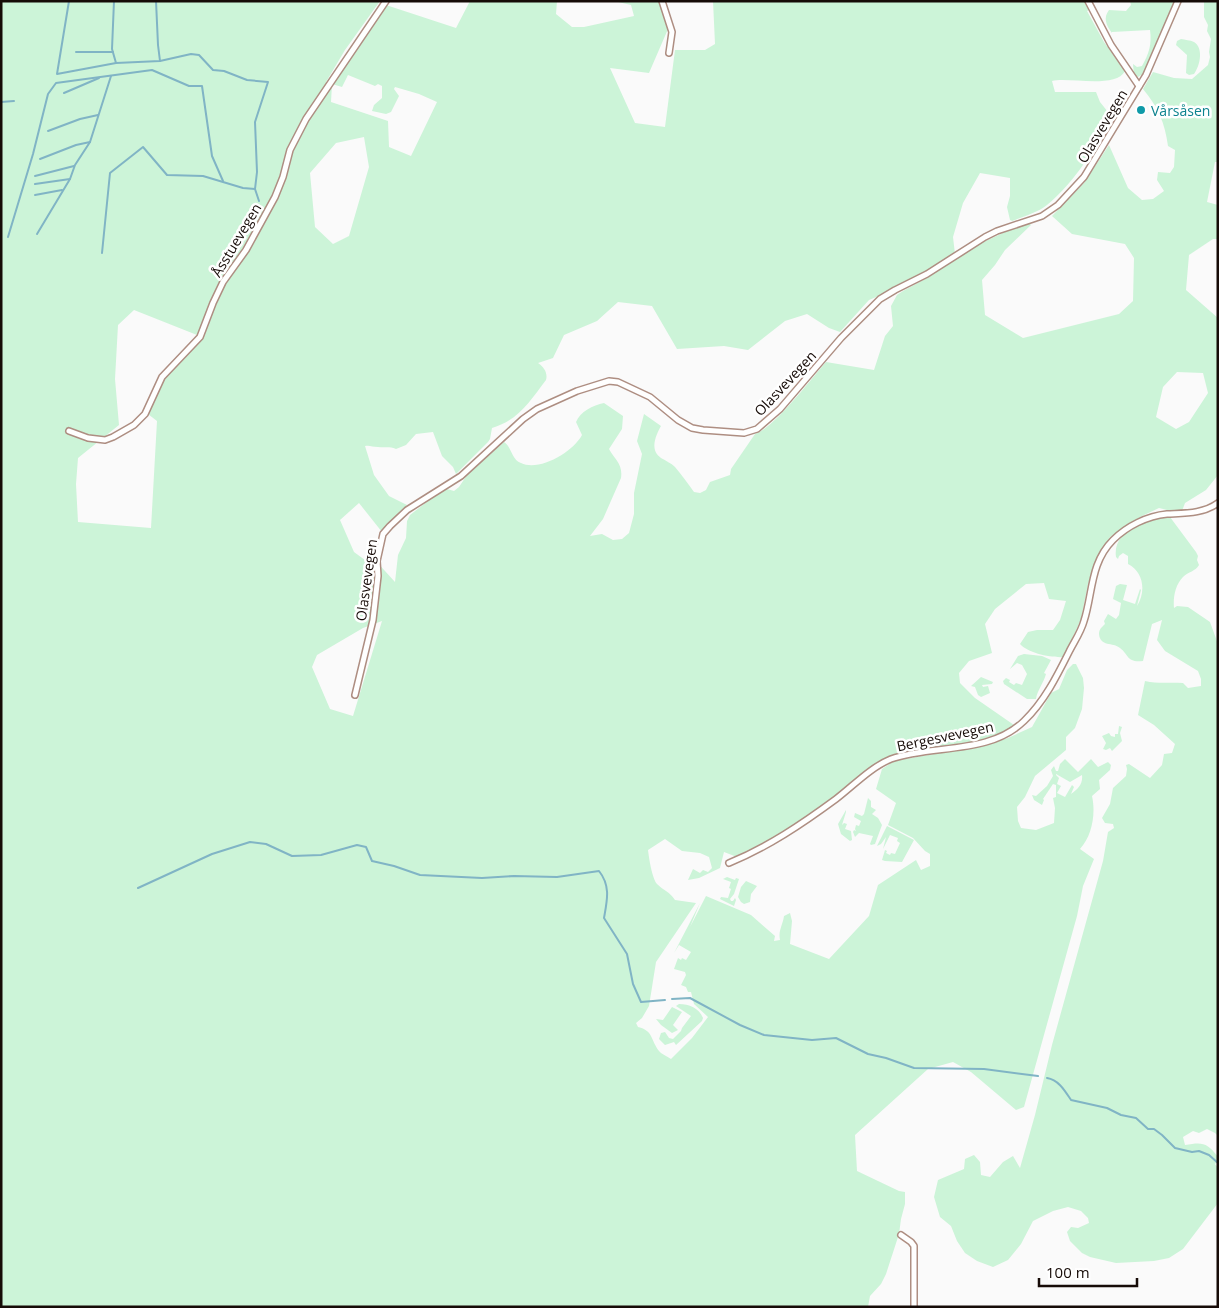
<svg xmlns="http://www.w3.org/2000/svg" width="1219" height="1308" viewBox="0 0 1219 1308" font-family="'Open Sans',sans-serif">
<rect width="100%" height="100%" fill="#fafafa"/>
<g fill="#ccf4d8" fill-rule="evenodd">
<path d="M1,1H380L345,50L326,82L331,84L386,5L456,28L470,1H557L556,14L572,27H584L634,16L631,5L614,1H659L668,29L649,73L610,68L635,123L665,127L675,50H705L715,44L713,1H1084L1089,10L1087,11L1104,42L1125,71C1116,89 1069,77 1052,81L1055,92H1096L1100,102L1108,112C1100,145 1074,183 1047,205C1037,213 1024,216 1012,221L1010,220L1007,207L1010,196V178L980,173L963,203L953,237L955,254L919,276L881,295L869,300L840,332L829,328L807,314L785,321L748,350L724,346L677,349L652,306L618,302L597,321L564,335L553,358L538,363C544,367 548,373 546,380C530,401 519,420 492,428L490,439L488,442L456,474L453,467L442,456L433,432L416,434L406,445L396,449C389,446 385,448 378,447C372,447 370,445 365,446L374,475L389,496L407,505L382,532L359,503L340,520L354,552L369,563L375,560L395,582L398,555L406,538L407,521L410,515L437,494L447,489L454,491L459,487L467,475L504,442C512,447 511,459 521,463C539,472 573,452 582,435L576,422C580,412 593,405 604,403L623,416L622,429L609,449C615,460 623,464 621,478L603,519L590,536L602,534L613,540L622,539L629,533L634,514V493L642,454L637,441L644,414L661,426C656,435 649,450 661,458C666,461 671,463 675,467C682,475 688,484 694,492L700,493L706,490L710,482L730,475L731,469L755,434C774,428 811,379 826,362L874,370L885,336L893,326L891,306L897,295L903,291L927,278L975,246L1005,232L1029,223L1031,225L1005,250L995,265L982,280L985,315L1023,338L1119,314L1133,301L1134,258L1125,244L1072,234L1052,216L1084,183L1109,145L1128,188L1142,200L1153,199L1164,191L1157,180L1158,172L1170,173L1174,167L1175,150L1168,146C1165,123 1158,107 1143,89L1153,72L1174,78L1192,79L1208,65L1210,57L1209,52L1211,39L1207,31L1208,25L1204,17V1H1218V162H1215L1207,202L1218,205V239H1213L1189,255L1186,290L1218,318V475L1206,490L1185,503L1182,511L1175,512L1159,508L1142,516L1110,537L1098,555L1088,584L1081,619L1064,657C1051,658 1028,653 1020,644L1028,632L1037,630H1053L1060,620L1066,601L1049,599L1044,583L1026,584L995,609L985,624L992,653L969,661L959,673L960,683L975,698L1014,725L1005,733L985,740L892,757L781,837L737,857L724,852L720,868L699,878L688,880L693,869L700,873L703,870L708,872L712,868L709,857L700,853L682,851L665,839L648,850C649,858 652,878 657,884C664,891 669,891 675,900L696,903L656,962L649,1006L642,1018L636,1023L638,1027C655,1031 650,1042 661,1053C664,1055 668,1057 671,1059L692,1038L708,1017L694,1004L691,992H688L686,987L681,985L686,975L685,972L674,969L678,958L681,960L682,958L686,960L691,952L679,945L674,953L700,903L690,927L706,896L751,915L775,936L774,941L780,940C778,931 783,924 784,916L790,913L792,921L790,944L829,959L869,916L878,885L916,860L921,870L930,866V854L925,851L913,838L888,825L896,803L876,789L882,769L894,761L980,746L1008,738L1032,727L1051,693L1059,689L1067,670L1073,664H1076L1083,678L1084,688L1082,709L1075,728L1066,737V750L1035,776L1025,797L1017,807L1018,821L1021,828L1036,830L1054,823L1055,808L1053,798L1056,797V785L1053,784L1043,799L1044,800L1042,805L1034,800L1032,795L1036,796L1047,786L1053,776L1051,770L1054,766L1056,771H1058L1060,764L1065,759L1078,772L1091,759L1098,767L1108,762L1111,765L1110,770L1099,780L1100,789L1092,796C1096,814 1092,836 1080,849L1094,859L1083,886L1077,916L1024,1107L1016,1110L971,1072L953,1062L928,1069L855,1135L857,1171L899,1191L905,1192V1204L901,1219L899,1234L886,1274L881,1284L870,1296L868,1307H1ZM348,75L375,86L378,84L382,86V98L374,105L372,111L386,114L391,112L399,96L394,89L395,87L419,94L437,102L411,156L389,147L388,121L331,102L332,84L342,87ZM364,137L369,167L349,236L333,244L315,227L310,173L336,143ZM134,310L197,335V338C181,354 163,369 153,389C149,396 147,404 144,411L157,421L151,528L78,522L76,484L78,458L119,425L115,379L118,325ZM1177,372L1203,373L1208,393L1189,422L1176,429L1156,417L1163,387ZM382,621L353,716L330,709L312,667L317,655L363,628ZM1056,774L1070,782L1082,775C1083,784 1078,789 1071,794L1074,787L1072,785L1065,797L1057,793L1061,786L1057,784L1059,778L1056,775Z"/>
<path d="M1130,1H1175L1148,66L1143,74L1138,77L1134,75L1133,64L1137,67L1142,66C1149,54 1152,44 1150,30L1112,32V33C1106,25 1103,18 1109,10L1126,11L1131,5Z"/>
<path d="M1181,39C1185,40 1190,40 1194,42C1204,48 1200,66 1194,74L1189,75L1186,73L1187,55L1176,45L1177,41Z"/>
<path d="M1170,517L1196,552L1198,556L1197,560L1199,565C1196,571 1188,572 1183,577C1175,585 1173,598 1174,608L1177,606L1188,607L1210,622L1218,644V1136L1215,1133L1207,1129L1199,1133L1193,1131L1183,1137L1185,1145C1202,1142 1207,1142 1218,1157V1161L1215,1164L1218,1168V1203L1183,1249L1169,1258L1154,1261L1116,1263L1090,1257L1082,1253L1070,1241L1067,1232L1071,1227L1078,1228L1089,1223L1088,1218L1081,1211L1068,1207L1053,1211L1033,1221L1021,1244L1008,1260L993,1267L977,1261L965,1253L957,1241L951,1226L940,1217L934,1197L938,1180L964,1169L965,1159L974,1155L980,1162L981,1175L990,1177L1003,1162L1013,1156L1020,1168L1035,1115L1052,1045L1103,861L1108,832L1114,828L1113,824L1105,823L1102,818L1110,804L1113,788L1126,776L1127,769L1126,765L1129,764L1150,778L1162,765L1164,754L1172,753L1175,744L1154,725L1138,715L1145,681C1158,684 1170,682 1183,683L1188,688L1201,686V679L1198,671L1165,651L1157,640L1162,620L1152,624L1143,661C1127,663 1129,655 1120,648C1113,642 1100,647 1099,634C1099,629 1102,627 1105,624L1104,621L1108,614L1116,619L1119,615L1121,603L1113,599L1116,586L1120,584L1127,585L1123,600L1135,604L1140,589L1141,590L1137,606C1146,592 1144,572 1128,564V556L1123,553L1119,556L1118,559L1116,557C1112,530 1148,518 1170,517Z"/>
<path d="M1024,654L1042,656L1051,660L1044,673L1046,674C1044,682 1037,691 1036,699H1027L1004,684L1003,681L1006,678L1010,680L1009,682L1014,685L1016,683L1022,685L1027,674L1022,665L1017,663L1010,669L1018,656Z"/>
<polygon points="981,677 993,682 992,684 982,685 983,687 988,686 990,693 981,697 978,695 975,687 971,686"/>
<polygon points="1119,726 1122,727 1120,733 1122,741 1112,751 1110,748 1106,750 1103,749 1106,743 1102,736 1109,733 1111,736 1115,737 1115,734 1118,734"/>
<polygon points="868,798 871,801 871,807 876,810 872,814 878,818 882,825 875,844 871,845 870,844 873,836 859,833 855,837 853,832 854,830 856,831 855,829 856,825 859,826 861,821 854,817 855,813 862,816 864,814"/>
<polygon points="846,810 846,812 842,825 844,823 847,824 845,829 851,831 852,840 850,841 841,834 838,824"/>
<polygon points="887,826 914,840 902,862 885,861 882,860 885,850 887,851 886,853 890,855 891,853 895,854 900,843 897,841 898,838 890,835 883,849 886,837 881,844 877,846"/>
<polygon points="727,877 735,880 736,878 739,879 734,894 730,899 731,901 733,901 735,898 736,900 734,906 720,899 721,897 728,898 731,889 729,888 731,882 723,879"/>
<polygon points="746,881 757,886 751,894 750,902 744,904 741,902 738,897 741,887"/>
<path d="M679,1004C689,1004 699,1008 703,1018L702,1021L676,1045L674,1042L665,1045L659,1039L661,1033L665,1032L669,1038L673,1039L681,1031L682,1028L691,1016L676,1006Z"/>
<polygon points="672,1007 682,1012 673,1025 678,1030 672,1033 661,1025 656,1019 663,1020"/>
</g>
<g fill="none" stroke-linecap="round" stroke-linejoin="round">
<g stroke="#80b4c5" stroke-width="2">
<polyline points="69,1 57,74 116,63 160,61 191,54 199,55 213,70 224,71 247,80 268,82 255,122 257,172 255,189"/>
<polyline points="114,1 112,49 116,63"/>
<polyline points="156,1 158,45 160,61"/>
<polyline points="76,52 113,52"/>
<polyline points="64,93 99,78"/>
<polyline points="1,102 14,101"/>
<polyline points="48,131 80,119 98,115"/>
<polyline points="40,159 76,145 90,142"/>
<polyline points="35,176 74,166"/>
<polyline points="35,184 70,179"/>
<polyline points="35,195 62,190"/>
<polyline points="37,234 70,179 75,165 90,142 111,76"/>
<polyline points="8,237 33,154 48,94 56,83 152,70 189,86 202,86 212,156 223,181"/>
<polyline points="102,253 110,173 143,147 167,175 203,176 243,188 255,189 259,201"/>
<path d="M138,888L212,854L250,842L266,844L292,856L321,855L357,845L366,847L372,861L394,866L420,875L482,878L514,876L557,877L599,871C611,886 607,901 604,918L627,954L633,984L641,1002L665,1000"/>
<polyline points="672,999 690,998 740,1025 764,1035 812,1040 836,1038 868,1054 886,1058 914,1068 984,1069 1038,1076"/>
<path d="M1047,1078C1059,1080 1065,1091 1071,1100L1107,1108L1121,1115L1136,1118L1148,1129H1154L1162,1135L1175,1148L1192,1152L1199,1151L1209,1155L1218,1163"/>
</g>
<defs>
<g id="street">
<polyline points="662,1 672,32 669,53"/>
<polyline points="1088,1 1111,45 1139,86"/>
<polyline points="69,431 88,438 105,440 113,437 134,425 145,414 162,377 200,337 213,303 223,282 246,250 275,197 283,177 290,150 306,119 386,1"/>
<polyline points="355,695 373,620 378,576 377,561 383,534 390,526 407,510 461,476 523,419 537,409 577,391 609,381 618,382 650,397 678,420 692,428 703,430 744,433 757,429 780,409 841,338 880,299 895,290 927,274 985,237 997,231 1042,216 1058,205 1084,177 1146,75 1178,1"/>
<path d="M729,863C768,847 802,824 836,799C853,786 871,767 891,759C934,744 989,755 1024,721C1044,702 1057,676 1069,652C1074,642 1081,632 1084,621C1093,593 1090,563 1113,540C1127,526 1147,516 1167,514C1184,513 1203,514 1218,503"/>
<polyline points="901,1235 911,1242 914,1246 914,1307"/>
</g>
</defs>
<use href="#street" stroke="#ae8e82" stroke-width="8"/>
<use href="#street" stroke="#fff" stroke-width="5"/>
</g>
<circle fill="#0f9aa8" stroke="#fff" stroke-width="2" cx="1141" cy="110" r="5"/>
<g text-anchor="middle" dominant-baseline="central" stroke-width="5" stroke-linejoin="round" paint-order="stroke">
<g font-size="14" fill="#0d838f" stroke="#fff" text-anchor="start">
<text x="1151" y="110">Vårsåsen</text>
</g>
<g font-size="14" fill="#160b07" stroke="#fff">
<text transform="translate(1102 126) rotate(-59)">Olasvevegen</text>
<text transform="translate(236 240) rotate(-59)">Åsstuevegen</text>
<text transform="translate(785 383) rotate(-47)">Olasvevegen</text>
<text transform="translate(366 580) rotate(-82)">Olasvevegen</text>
<text transform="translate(945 736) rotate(-12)">Bergesvevegen</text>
</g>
</g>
<rect width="1219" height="1308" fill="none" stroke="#160b07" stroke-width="5"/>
<path d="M1039 1278v8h98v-8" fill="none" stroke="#160b07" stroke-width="2.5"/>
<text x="1046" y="1278" font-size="15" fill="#160b07" stroke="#ffffff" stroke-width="4" paint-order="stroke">100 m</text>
</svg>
